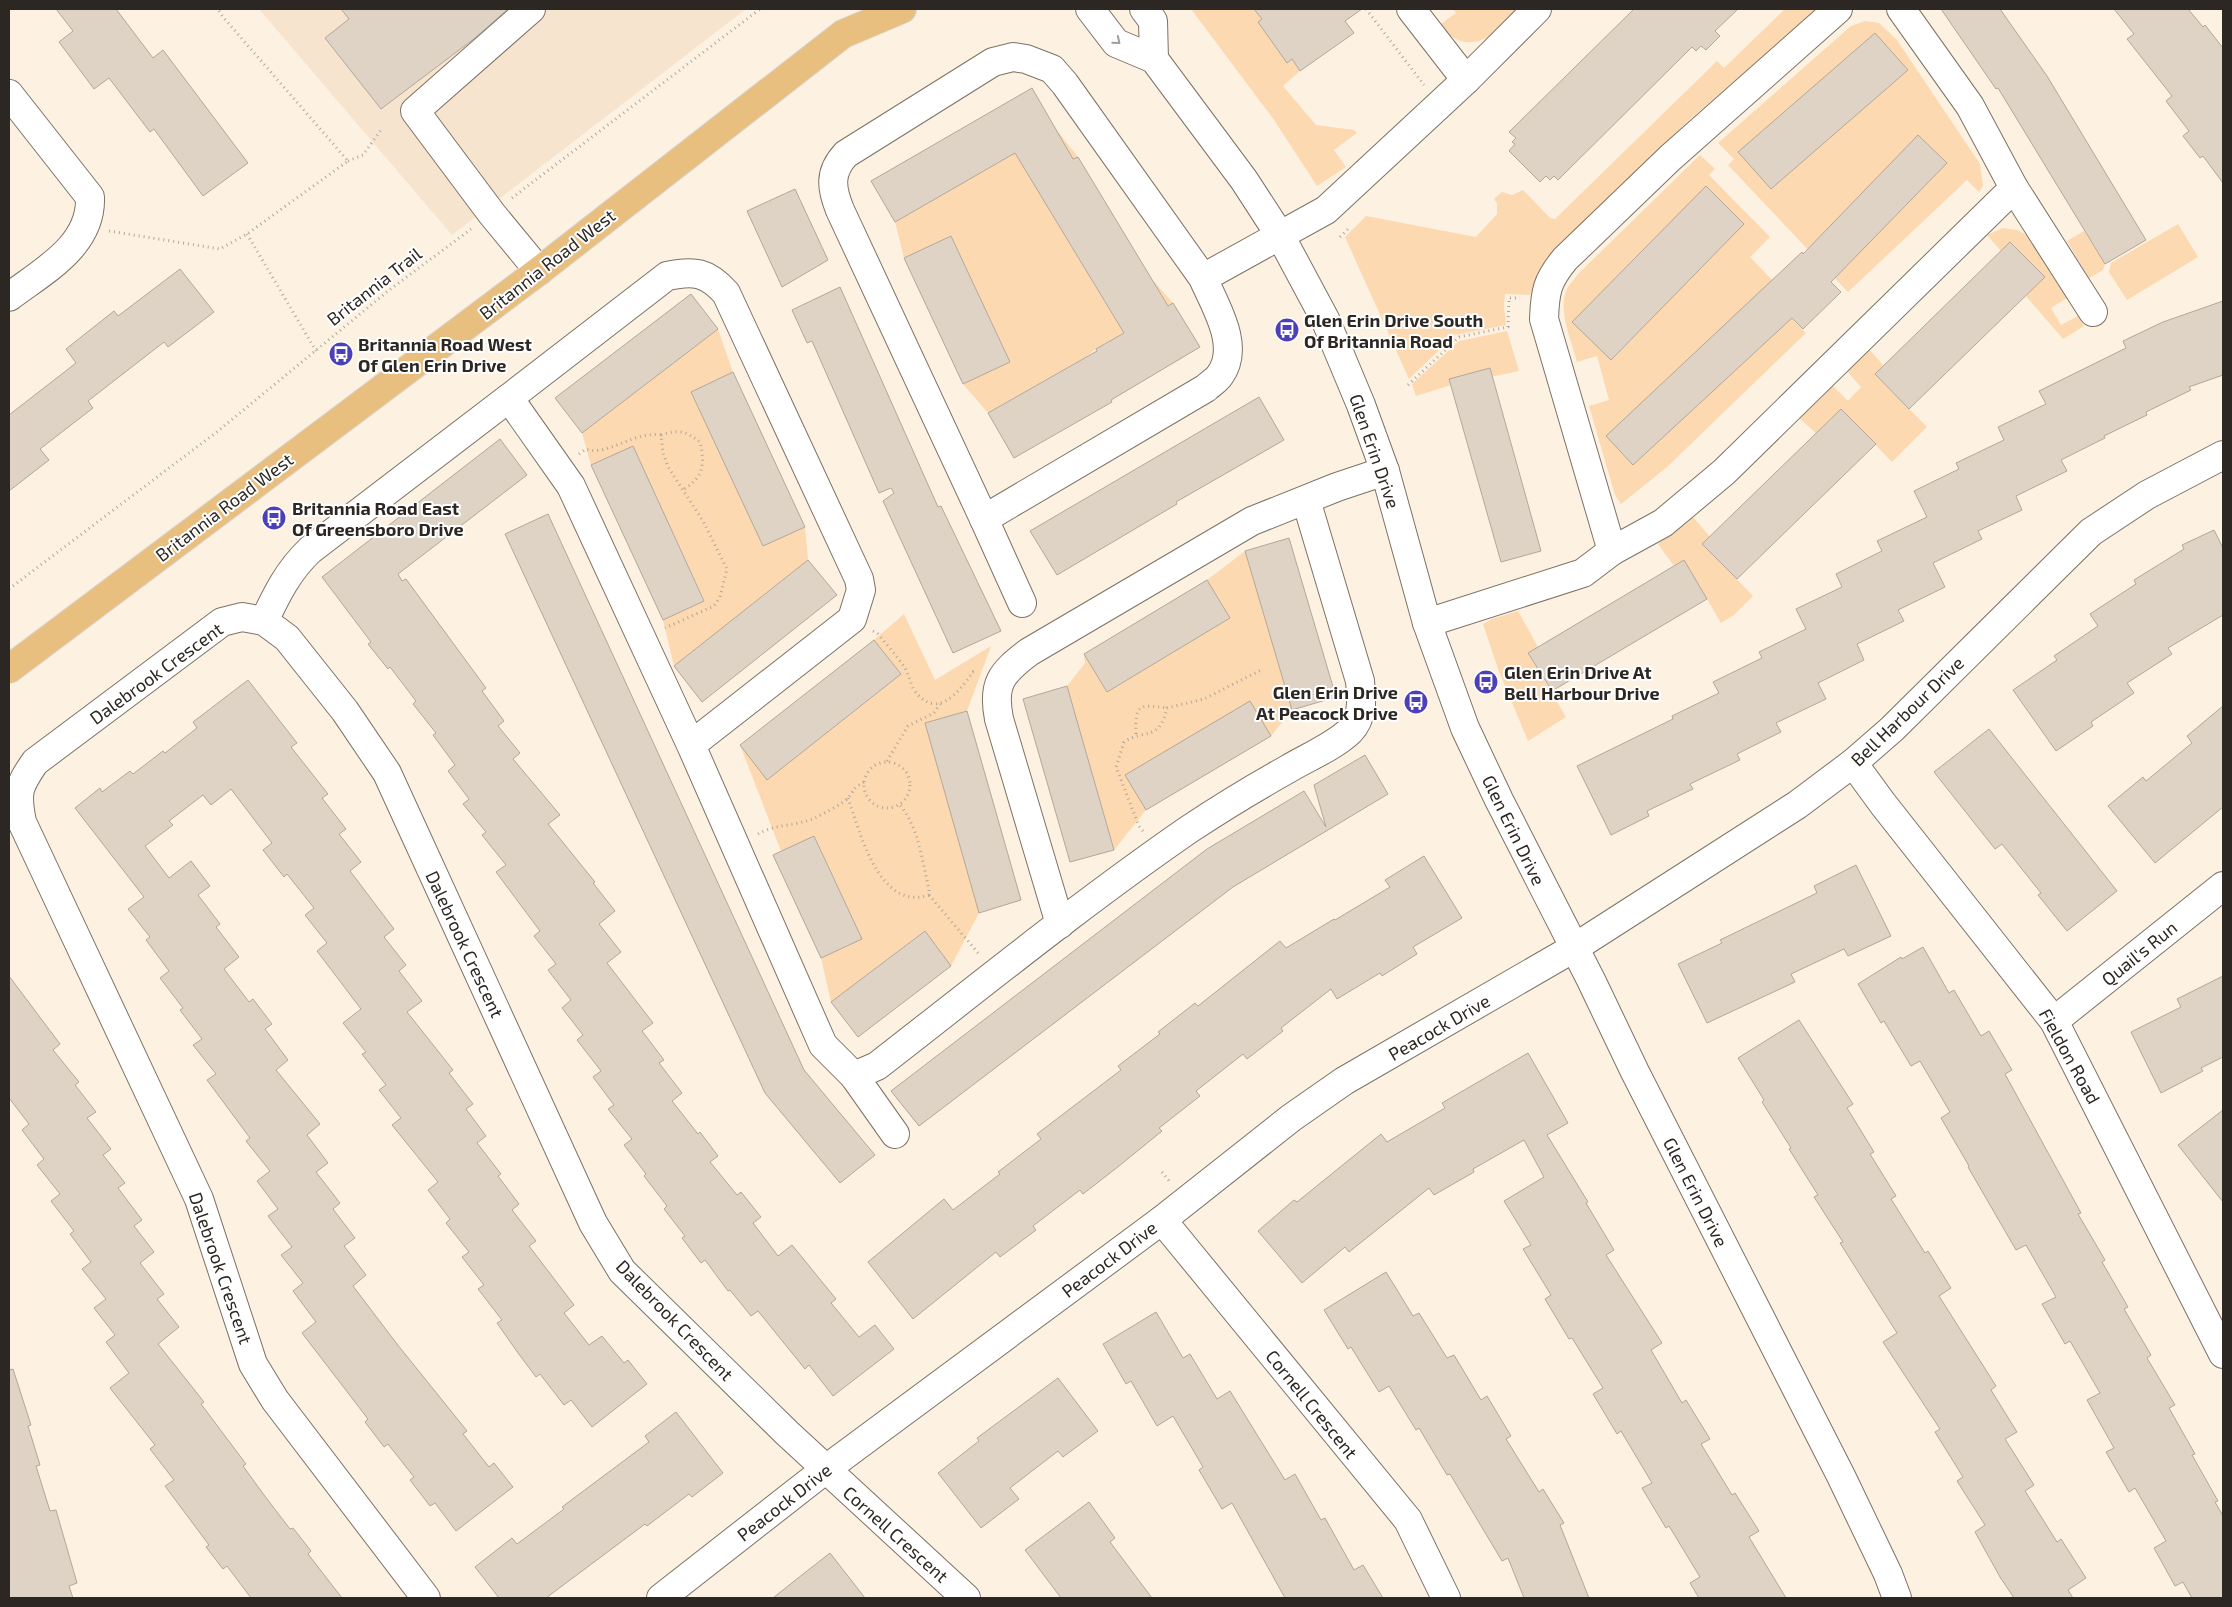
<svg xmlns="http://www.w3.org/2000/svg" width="2232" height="1607" viewBox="0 0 2232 1607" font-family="'Exo 2',sans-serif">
<rect width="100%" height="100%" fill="#fdf1e2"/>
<polygon fill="#f6e4cf" points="259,9 746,9 452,235"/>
<g fill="#fcd9b0">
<polygon points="1191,9 1254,9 1262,19 1258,22 1287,62 1292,59 1300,71 1283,86 1316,125 1354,130 1357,133 1334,150 1346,167 1317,186 1274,120"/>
<path d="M1453,9H1517C1501,25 1486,48 1461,41C1452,38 1447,34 1442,27V23L1456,13Z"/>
<polygon points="1785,9 1818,9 1690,119 1555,250 1538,272 1530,295 1505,294 1504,306 1506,325 1455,335 1409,379 1345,237 1366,216 1476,237 1497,214 1497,203 1494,199 1502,192 1512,195 1523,190 1550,218 1555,219 1717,61 1724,68"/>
<polygon points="1865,21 1879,23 1897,40 1980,164 1983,186 1979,192 1967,180 1848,292 1728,165 1734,159 1718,143 1851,26"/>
<polygon points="1056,129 1078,157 1034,184 1105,302 1149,276 1173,303 1093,351 1086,357 988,413 963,384 1010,362 951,236 904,258 895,222"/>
<path d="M1700,155L1715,169L1709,175L1770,237L1750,257L1773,281L1764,290L1806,333L1667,467L1621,504L1615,495L1589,406L1609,400L1597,356L1577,362C1572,342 1558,312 1566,291C1568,286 1574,280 1577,275Z"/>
<polygon points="2178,224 2198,257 2127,300 2109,272 2111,263"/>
<polygon points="2003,228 2017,230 2027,235 2067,298 2051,308 2061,325 2078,316 2084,326 2063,339 2026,296 2045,277 2011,242 2001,251 1987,235"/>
<polygon points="2084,231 2105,264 2103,270 2089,278 2067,241"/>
<polygon points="718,329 733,372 691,392 763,546 805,527 808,560 674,666 663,620 704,600 633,447 591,465 582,433"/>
<polygon points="1507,331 1519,371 1451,385 1416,396 1412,384 1459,341"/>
<polygon points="1869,349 1883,365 1875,374 1927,427 1892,462 1841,409 1816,433 1799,418 1832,385 1848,401 1861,387 1847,371"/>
<polygon points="1693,517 1710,537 1703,545 1753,596 1734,615 1721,623 1684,560 1674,566 1658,544"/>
<polygon points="1245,551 1292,710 1271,736 1146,810 1114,850 1067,686 1085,663 1084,654 1107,692 1230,618 1207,580"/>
<polygon points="1518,611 1538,647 1528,653 1566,717 1528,741 1498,669 1483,624 1492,619"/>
<polygon points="904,614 935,680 991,646 967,711 925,723 979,913 951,966 924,931 831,1002 821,958 862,939 815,837 781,851 740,745 768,779 901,674 874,640"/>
</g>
<g fill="#dfd3c5" stroke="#b3a799">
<polygon points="56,9 116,9 153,58 163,50 248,163 203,196 154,129 150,132 109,78 94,89 59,42 73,31"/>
<polygon points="341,9 508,9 475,38 381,109 325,38 349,19"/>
<polygon points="1254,9 1362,9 1345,21 1354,33 1300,71 1292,59 1287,63 1258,22 1262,19"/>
<polygon points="1634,9 1738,9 1715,31 1720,36 1706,50 1701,46 1696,51 1692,47 1558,180 1554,176 1550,180 1546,176 1540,182 1509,151 1515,144 1512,142 1516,138 1509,132"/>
<polygon points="1941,9 2000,9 2047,76 2146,240 2105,264 1998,88 1996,89"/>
<polygon points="2114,9 2188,9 2203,27 2205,25 2223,48 2223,183 2203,156 2200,158 2183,136 2189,131 2166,101 2172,96 2127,39 2134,34"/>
<polygon points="1875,33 1908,70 1771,189 1738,152"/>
<polygon points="1032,88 1073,159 1078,157 1168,306 1173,303 1200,347 1111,400 1112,402 1014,458 988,413 1097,351 1096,349 1124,333 1015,153 895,222 871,181"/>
<polygon points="1918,135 1947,163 1831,282 1841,292 1803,329 1792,318 1633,465 1606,436 1802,252 1803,254"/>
<polygon points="1706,186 1744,224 1611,360 1572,322"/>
<polygon points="795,189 828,260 782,287 747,211"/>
<polygon points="951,236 1010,362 963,384 904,258"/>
<polygon points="2010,242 2045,277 1909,409 1875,374"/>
<polygon points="180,269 214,312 168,347 164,342 88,401 93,408 40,449 49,460 9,491 9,415 76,363 66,349 114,311 118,316"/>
<polygon points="840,287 938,507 941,506 1001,631 953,653 883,501 894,493 891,488 879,493 812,341 807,343 792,310"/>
<polygon points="691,294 718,329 582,433 555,398"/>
<polygon points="2223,301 2223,375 2189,387 2191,390 2146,412 2147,415 2104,436 2105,438 2061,460 2067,471 2016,496 2022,510 1978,531 1982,539 1933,563 1945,587 1898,610 1904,621 1857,644 1864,660 1818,683 1826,699 1776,723 1781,732 1737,754 1740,760 1690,784 1693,789 1647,811 1649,816 1611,835 1577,766 1673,719 1672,716 1719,693 1713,682 1762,658 1759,652 1806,629 1796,609 1842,587 1836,574 1882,551 1877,541 1927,517 1914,491 1959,469 1956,463 2004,440 1998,427 2046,404 2039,391 2126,348 2123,341 2163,322"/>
<polygon points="1490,368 1541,551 1501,562 1449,379"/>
<polygon points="733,372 805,527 763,546 691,392"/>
<polygon points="1259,397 1284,440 1176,502 1177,504 1057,575 1030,531"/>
<polygon points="1841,409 1876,444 1737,579 1702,544"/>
<polygon points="500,439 527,475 398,574 402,581 406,579 486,688 482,691 504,721 498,726 520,753 513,759 560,815 548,824 595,882 593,883 615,911 599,924 621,952 607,963 653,1023 642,1031 664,1060 659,1063 682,1093 672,1101 698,1134 700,1132 718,1156 710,1162 737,1195 741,1192 761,1217 753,1223 778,1256 792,1245 836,1299 831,1303 859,1337 875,1325 894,1349 833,1396 809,1365 805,1369 758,1311 751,1316 730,1290 728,1291 705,1260 701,1263 682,1238 685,1236 664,1209 667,1206 644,1176 646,1174 624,1145 632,1139 608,1109 614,1105 593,1077 601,1071 577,1040 583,1035 562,1008 571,1000 548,970 556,964 534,936 540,931 496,872 506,865 482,835 486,832 463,804 469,799 448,771 455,765 433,735 436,733 413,704 416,701 390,667 388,669 368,644 371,642 322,577"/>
<polygon points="633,446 704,601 663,620 591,465"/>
<polygon points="548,514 804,1070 875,1155 840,1183 765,1093 505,534"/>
<polygon points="2214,530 2223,548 2223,615 2168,648 2172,654 2127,683 2134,693 2091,722 2093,726 2056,751 2013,690 2057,660 2054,656 2098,626 2090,614 2136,584 2134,580 2184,549 2182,545"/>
<polygon points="1289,538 1336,697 1292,710 1245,551"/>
<polygon points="808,560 837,595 702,702 674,666"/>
<polygon points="1684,560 1707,599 1552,691 1528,653"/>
<polygon points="1207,580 1230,618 1107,692 1084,654"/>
<polygon points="874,640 901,674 767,780 740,745"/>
<polygon points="248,680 297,743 291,747 328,794 322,798 346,829 339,834 361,862 350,871 394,929 384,937 406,965 399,971 422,1001 407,1012 453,1070 449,1073 473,1104 466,1109 486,1136 477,1143 501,1174 498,1176 519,1204 512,1210 536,1241 529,1246 574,1305 564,1313 589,1345 602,1336 624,1363 628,1360 647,1384 592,1427 571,1400 564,1405 540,1374 536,1377 518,1353 497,1323 502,1320 478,1289 484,1285 462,1257 469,1252 446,1223 450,1219 428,1190 438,1182 392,1125 401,1118 379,1090 386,1085 362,1054 366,1052 343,1023 361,1009 317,951 327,943 305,915 314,908 287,874 284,877 263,850 272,843 231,789 211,805 203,795 169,821 173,825 145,846 169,878 191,861 210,886 198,895 220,924 216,927 239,957 224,969 249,1002 253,999 272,1024 265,1029 288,1060 276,1070 320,1124 307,1135 328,1163 316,1172 340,1203 333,1209 355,1238 344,1246 366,1275 353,1286 397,1344 467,1431 463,1434 489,1467 494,1463 513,1487 456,1531 435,1503 430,1506 410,1480 414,1477 388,1444 384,1447 365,1422 368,1419 302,1333 316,1322 293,1291 303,1283 281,1255 292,1247 268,1216 278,1209 257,1181 270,1171 246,1141 250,1138 207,1080 216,1074 193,1045 202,1039 180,1010 183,1008 160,978 169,971 146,940 150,937 128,909 144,897 75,808 100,788 102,792 130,771 133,774 163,751 165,753 197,728 193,722"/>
<polygon points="1067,686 1114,850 1070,862 1023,699"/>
<polygon points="1250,701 1271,736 1146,810 1125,775"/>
<polygon points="2223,706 2223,807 2155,863 2108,806 2143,777 2146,781 2192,743 2187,736"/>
<polygon points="967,711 1021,900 979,913 925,723"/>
<polygon points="1989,729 2117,891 2067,931 2038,895 2041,893 2002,844 1995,849 1934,772"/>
<polygon points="1365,755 1388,794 1233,887 919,1126 891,1091 1207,849 1304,791 1326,827 1314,785"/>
<polygon points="814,836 862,939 821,958 773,855"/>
<polygon points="1424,856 1462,918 1413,947 1417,954 1382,976 1380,973 1337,999 1331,989 1281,1028 1283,1031 1247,1059 1243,1054 1196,1091 1200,1096 1159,1128 1162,1131 1119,1166 1083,1194 1080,1190 1033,1226 1036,1230 1000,1257 996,1252 913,1319 868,1262 944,1199 953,1210 1000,1174 998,1172 1041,1139 1037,1134 1121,1070 1118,1066 1160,1034 1158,1032 1195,1003 1198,1006 1280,941 1286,948 1334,919 1335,920 1390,887 1385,880"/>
<polygon points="1856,865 1891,936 1848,956 1844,949 1791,974 1795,982 1707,1023 1678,964 1722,943 1720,940 1817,893 1814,886"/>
<polygon points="925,931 951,966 858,1037 831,1002"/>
<polygon points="1923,947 1949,993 1954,990 1981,1036 1989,1031 2012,1070 2005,1074 2081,1213 2078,1214 2105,1260 2102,1262 2128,1307 2124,1309 2151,1355 2147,1358 2175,1405 2169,1408 2195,1454 2192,1455 2218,1501 2215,1502 2223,1516 2223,1598 2192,1598 2183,1582 2175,1586 2154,1548 2166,1541 2135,1488 2129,1492 2106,1452 2114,1448 2087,1400 2100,1393 2070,1341 2065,1344 2042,1304 2056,1297 2026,1245 2016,1250 1968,1167 1969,1166 1941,1118 1950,1112 1920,1061 1911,1066 1884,1021 1881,1023 1858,984 1901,957 1902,959"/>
<polygon points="9,976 60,1044 53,1050 79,1082 75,1085 96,1112 87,1118 111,1149 103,1155 125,1183 118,1188 142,1220 134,1226 154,1252 140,1263 164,1294 157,1299 179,1327 158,1344 204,1402 201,1404 246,1464 243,1466 264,1495 290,1529 293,1528 311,1551 308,1554 342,1598 251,1598 227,1566 223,1569 206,1547 209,1545 165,1486 174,1480 150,1449 155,1445 110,1388 129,1373 106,1342 115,1335 94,1308 106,1299 82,1269 91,1262 70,1234 74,1231 51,1201 60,1194 37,1165 44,1159 22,1130 29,1124 9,1098"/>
<polygon points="2223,976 2223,1057 2201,1068 2203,1071 2161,1093 2131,1032 2181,1007 2177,999"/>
<polygon points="1799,1020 1853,1104 1847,1108 1874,1152 1870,1154 1896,1196 1891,1199 1925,1253 1928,1251 1951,1288 1939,1296 1996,1386 1991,1390 2017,1432 2005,1439 2034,1485 2025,1491 2057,1542 2061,1539 2086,1578 2068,1590 2073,1598 2014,1598 2000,1577 1975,1532 1985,1525 1957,1481 1963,1477 1935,1432 1940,1429 1883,1342 1897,1333 1840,1243 1843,1242 1814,1197 1818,1195 1789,1149 1791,1148 1762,1102 1764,1100 1738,1058"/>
<polygon points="1528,1053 1568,1123 1547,1135 1588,1202 1586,1203 1614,1250 1606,1255 1662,1343 1651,1350 1682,1403 1686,1400 1710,1439 1701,1444 1732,1495 1735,1493 1759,1531 1749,1537 1786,1598 1699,1598 1690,1583 1700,1577 1669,1526 1666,1528 1642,1488 1652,1483 1621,1431 1617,1434 1593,1394 1603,1388 1572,1338 1569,1339 1545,1299 1551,1295 1523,1249 1531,1245 1504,1201 1544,1177 1524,1140 1473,1169 1474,1172 1434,1195 1429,1188 1349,1252 1345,1247 1302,1283 1258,1231 1294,1200 1297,1202 1381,1134 1387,1142 1445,1108 1442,1103"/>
<polygon points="2223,1110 2223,1202 2178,1145"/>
<polygon points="1386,1272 1413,1316 1419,1313 1447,1358 1454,1355 1481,1400 1487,1396 1511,1436 1506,1439 1539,1492 1543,1489 1564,1523 1560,1525 1589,1598 1524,1598 1508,1558 1502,1561 1450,1474 1447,1475 1419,1428 1416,1430 1389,1386 1379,1392 1351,1347 1348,1349 1324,1310"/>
<polygon points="1156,1312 1183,1358 1190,1354 1217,1399 1230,1391 1285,1480 1295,1474 1321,1520 1325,1518 1354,1570 1363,1565 1383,1598 1285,1598 1232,1503 1222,1509 1199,1470 1203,1467 1173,1416 1157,1426 1131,1381 1126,1384 1103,1344"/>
<polygon points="13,1369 31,1425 28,1426 40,1465 36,1466 50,1511 56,1510 77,1583 69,1586 73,1598 9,1598 9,1370"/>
<polygon points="1058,1378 1098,1431 1063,1457 1058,1451 1010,1488 1019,1499 981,1528 938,1473 979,1441 977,1438"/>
<polygon points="676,1412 723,1473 692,1497 689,1494 647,1526 645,1524 546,1598 499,1598 475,1567 512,1538 517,1544 564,1509 562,1507 649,1442 645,1436"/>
<polygon points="1089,1502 1115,1538 1110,1542 1152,1598 1061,1598 1025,1550"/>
<polygon points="830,1553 865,1598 773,1598 793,1582"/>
</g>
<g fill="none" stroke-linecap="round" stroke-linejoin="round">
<defs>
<g id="minor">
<polyline points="531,9 415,111 492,214 539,271"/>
<polyline points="1090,9 1116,43 1154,59 1244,180 1281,237 1325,319 1361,405 1385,471 1427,623 1465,728 1499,800 1591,980 1635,1072 1841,1476 1888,1574 1897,1598"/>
<polyline points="1144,9 1153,21 1154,59"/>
<polyline points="1411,9 1466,80"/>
<path d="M9,94L90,197C92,246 43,271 9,297"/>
<polyline points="2014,188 2093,312"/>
<path d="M1203,278L1065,84L1052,69L1026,59L1013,57L993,62L846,154C829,172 831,188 840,210L984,519L1206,388C1210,384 1217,380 1220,375C1241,346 1215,306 1203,278L1326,210L1466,80L1537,9"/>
<polyline points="984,519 1022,603"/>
<path d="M1612,551L1544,319C1545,291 1547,281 1565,259L1670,158L1838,9"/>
<path d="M264,621C277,594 288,571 310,550L509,398"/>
<polyline points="1427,623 1583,573 1612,551 1663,523 1724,472 2014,188 1970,106 1901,9"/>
<path d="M691,745L852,619L861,590L859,579L726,293C707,272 694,270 667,276L509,398L571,486L691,745L823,1045L854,1076L877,1066C980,986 1081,904 1188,830C1221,808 1254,788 1288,769C1308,757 1333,747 1350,731C1363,718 1362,699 1360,681L1306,500"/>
<polyline points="1853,763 1883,804 2054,1021 2223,1354"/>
<path d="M1060,924L999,719C992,684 1001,673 1029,652L1252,521L1337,487L1385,471"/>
<polyline points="2054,1021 2223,886"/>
<polyline points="854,1076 895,1134"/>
<polyline points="1162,1220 1408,1520 1446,1598"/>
<path d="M426,1598L275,1400L253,1364L199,1199L22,822C16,792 18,787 35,762L222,622L242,617L264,621L287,638L345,711L387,773L593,1223L622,1271L787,1433L966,1598"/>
<polyline points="661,1598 826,1469 1162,1220 1291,1118 1344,1081 1574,948 1797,805 1853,763 1892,729 2091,532 2147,495 2223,455"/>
</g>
<polyline id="major" points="9,669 539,271 843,34 902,9"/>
</defs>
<use href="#minor" stroke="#7d7265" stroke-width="30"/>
<use href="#major" stroke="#d9d8d7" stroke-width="30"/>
<g stroke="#b1a89c" stroke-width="3" stroke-dasharray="1 4" stroke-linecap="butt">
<polyline points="1366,9 1424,85"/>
<polyline points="348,161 363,155 381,130"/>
<polyline points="512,198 760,9"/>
<polyline points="109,231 220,249 247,234 348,161 223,17 218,9"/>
<polyline points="247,234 316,351"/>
<polyline points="1340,237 1349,228"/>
<polyline points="1408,385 1459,337 1508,327 1509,298 1520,298"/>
<path d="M661,435C679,429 685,431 700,442C705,463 704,477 684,489"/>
<path d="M579,454L586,449C608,457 632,431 661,435L663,453L668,467L703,521L727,569L720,597L714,606L665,628"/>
<polyline points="9,589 218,431 388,291 471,229"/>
<path d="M873,631L878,634C887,645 897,656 905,668C909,675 910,683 914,690C937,721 958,693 973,672L976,673"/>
<path d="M1136,734C1135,704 1139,704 1167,708"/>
<polyline points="887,761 908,726 934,713 940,704"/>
<circle cx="887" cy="785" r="23"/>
<path d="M848,798C860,832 879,912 929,895V889C922,861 919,828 900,805"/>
<path d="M1143,831L1139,826L1116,767L1124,742C1146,728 1159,742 1167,708L1204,699L1261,670"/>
<path d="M758,834C775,824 797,826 815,818C822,814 843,804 848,798C856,788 852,789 864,782"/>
<polyline points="929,895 979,954"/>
<polyline points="1162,1172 1170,1182"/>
</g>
<use href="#minor" stroke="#fff" stroke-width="28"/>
<use href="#major" stroke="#e9bf7f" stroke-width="28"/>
</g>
<defs><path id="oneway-chevron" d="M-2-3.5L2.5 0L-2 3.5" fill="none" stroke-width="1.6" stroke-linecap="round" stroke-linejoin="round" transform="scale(1.25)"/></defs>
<use stroke="#a09e9c" href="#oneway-chevron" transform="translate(1117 41) rotate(39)"/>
<defs>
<symbol id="bus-disc" viewBox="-11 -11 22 22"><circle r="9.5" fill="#4d40b7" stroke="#fff"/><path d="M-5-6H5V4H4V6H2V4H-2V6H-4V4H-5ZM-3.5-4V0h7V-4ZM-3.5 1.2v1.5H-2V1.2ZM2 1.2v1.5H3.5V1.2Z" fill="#fff"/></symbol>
</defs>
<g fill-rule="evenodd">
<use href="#bus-disc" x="1273" y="316" width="28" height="28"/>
<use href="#bus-disc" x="327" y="340" width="28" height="28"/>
<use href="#bus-disc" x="260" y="504" width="28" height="28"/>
<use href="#bus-disc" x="1472" y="668" width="28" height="28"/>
<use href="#bus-disc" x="1402" y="688" width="28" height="28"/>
</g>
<g text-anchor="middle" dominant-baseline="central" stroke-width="4" stroke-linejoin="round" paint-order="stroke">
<g font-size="18" fill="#2c2722" stroke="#fff">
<text transform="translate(547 264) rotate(-38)">Britannia Road West</text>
<text transform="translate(374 286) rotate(-38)">Britannia Trail</text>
<text transform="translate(1375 451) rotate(71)">Glen Erin Drive</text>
<text transform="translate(224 507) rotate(-37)">Britannia Road West</text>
<text transform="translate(156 673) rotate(-36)">Dalebrook Crescent</text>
<text transform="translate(1907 711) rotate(-44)">Bell Harbour Drive</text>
<text transform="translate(1514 830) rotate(64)">Glen Erin Drive</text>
<text transform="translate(465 944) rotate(65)">Dalebrook Crescent</text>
<text transform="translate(2139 953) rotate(-39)">Quail's Run</text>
<text transform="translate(1439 1027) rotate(-30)">Peacock Drive</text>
<text transform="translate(2070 1056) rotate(61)">Fieldon Road</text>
<text transform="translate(1696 1192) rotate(63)">Glen Erin Drive</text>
<text transform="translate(1109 1259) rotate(-37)">Peacock Drive</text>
<text transform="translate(221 1268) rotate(71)">Dalebrook Crescent</text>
<text transform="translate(675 1320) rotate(46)">Dalebrook Crescent</text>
<text transform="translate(1312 1404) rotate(51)">Cornell Crescent</text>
<text transform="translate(784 1502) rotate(-38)">Peacock Drive</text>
<text transform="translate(896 1534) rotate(42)">Cornell Crescent</text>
</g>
<g font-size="18" font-weight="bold" fill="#2c2722" stroke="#fff" text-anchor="start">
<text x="1304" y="320">Glen Erin Drive South<tspan x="1304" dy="21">Of Britannia Road</tspan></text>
<text x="358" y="344">Britannia Road West<tspan x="358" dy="21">Of Glen Erin Drive</tspan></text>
<text x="292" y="508">Britannia Road East<tspan x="292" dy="21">Of Greensboro Drive</tspan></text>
<text x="1504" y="672">Glen Erin Drive At<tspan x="1504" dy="21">Bell Harbour Drive</tspan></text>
<text x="1398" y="692" text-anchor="end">Glen Erin Drive<tspan x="1398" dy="21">At Peacock Drive</tspan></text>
</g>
</g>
<rect width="2232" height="1607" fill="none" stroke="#2c2722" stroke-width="20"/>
</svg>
